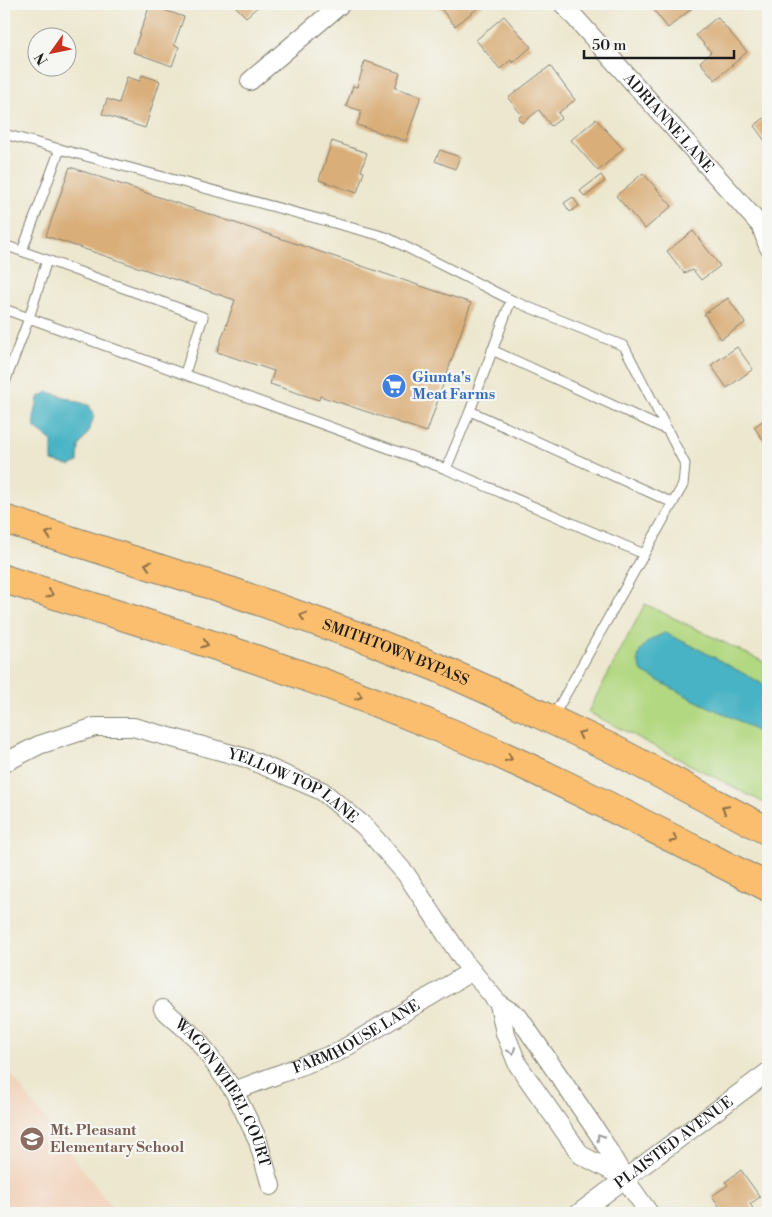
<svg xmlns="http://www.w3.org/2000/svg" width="772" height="1217" viewBox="0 0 772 1217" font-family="'Libre Bodoni',serif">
<rect width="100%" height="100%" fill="#f6f6f2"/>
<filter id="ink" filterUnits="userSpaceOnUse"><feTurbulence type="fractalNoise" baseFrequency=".02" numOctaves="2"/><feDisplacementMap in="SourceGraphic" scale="10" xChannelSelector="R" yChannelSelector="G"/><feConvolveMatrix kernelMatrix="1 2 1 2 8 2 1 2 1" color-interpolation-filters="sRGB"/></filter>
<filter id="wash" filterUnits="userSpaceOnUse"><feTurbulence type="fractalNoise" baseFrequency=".0096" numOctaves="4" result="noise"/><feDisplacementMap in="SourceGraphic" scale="20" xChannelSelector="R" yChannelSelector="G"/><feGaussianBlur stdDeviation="1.12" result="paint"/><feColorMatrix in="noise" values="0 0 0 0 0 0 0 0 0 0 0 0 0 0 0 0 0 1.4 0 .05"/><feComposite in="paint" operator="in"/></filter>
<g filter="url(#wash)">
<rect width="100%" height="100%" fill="#ece7ce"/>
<polygon fill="#f2d4be" points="4,1065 116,1213 4,1213"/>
<polygon fill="#b3d882" stroke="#687a4f" points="645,604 768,664 768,805 588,712"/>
<g fill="#47b3c4" stroke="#326870">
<path d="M48,392C62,395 75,402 89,405L94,416L89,431L79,446L78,462L70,466L52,461V441L35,428L34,419L38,398Z"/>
<path d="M665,633L697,648L768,687V738L737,720L692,699L642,672C641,668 638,664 638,660C639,645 652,638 665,633Z"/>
</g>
<g id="blocks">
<g fill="#d9ae79">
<polygon points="233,4 261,4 246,17"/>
<polygon points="437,4 483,4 455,26"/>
<polygon points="649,4 697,4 668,28"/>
<polygon points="150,5 184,17 174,45 179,47 172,66 133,52"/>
<polygon points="504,16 531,47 513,63 511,60 500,69 476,40"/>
<polygon points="717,17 747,52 715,80 700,62 711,52 696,35"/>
<polygon points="365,61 400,73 395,88 421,96 406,141 357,125 362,111 346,106 353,86 357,87"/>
<polygon points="550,66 575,100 558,113 562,118 551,126 539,110 522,123 518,118 522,115 508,98"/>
<polygon points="142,75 160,81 145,128 102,114 107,99 119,103 127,77 140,81"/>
<polygon points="768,115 768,145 754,126"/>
<polygon points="596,119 623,149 598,171 571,140"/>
<polygon points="332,141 367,153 361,171 364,172 357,193 319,180"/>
<polygon points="440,150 460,157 455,169 435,161"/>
<polygon points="70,167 471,303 427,432 320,396 319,400 270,384 274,371 217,352 235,300 46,236"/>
<polygon points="643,173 672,206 645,229 616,196"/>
<polygon points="601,175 605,181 585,197 580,191"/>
<polygon points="573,197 579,206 570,212 564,203"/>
<polygon points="693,231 720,266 701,280 693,270 684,273 667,251"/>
<polygon points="728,298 745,323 721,339 704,314"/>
<polygon points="737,347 753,369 727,388 711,365"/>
<polygon points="768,417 768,447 754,427"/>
<polygon points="741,1170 760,1197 750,1204 756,1213 724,1213 712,1196 728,1185 725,1182"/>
</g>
</g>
</g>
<g filter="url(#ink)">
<use href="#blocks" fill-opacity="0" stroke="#848275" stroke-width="1"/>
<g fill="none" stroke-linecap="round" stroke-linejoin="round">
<defs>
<g id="service">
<polyline points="4,134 386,237 511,300 470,411 446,469"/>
<polyline points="4,245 47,260 203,317 185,373"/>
<polyline points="22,251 60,149"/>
<polyline points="511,300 624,346 685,464 683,485 644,554"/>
<polyline points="4,309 446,469 644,554 553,717"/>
<polyline points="492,350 667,430"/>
<polyline points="4,385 29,318 47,260"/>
<polyline points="470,411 673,503"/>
</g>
<g id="minor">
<path id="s1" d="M563,4L761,226L768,246"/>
<polyline points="250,81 341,4"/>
<path id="s2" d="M4,763L39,745L95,727H133L246,758L322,791L364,826L406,874L463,960L499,1004L518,1016L600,1136L625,1179L649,1213"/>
<polyline points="499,1004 505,1033 518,1065 581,1155 625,1178"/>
<path id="s3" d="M163,1009L197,1039L234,1091L257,1138L271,1186"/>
<path id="s4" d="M234,1091L338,1052L472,971"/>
<path id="s5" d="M579,1213L768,1072"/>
</g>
<g id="trunk">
<path id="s6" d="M4,519L230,591L369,640L436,667L501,696L611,748L768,831"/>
<path d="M4,579C147,624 293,667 432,725C547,772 657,831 768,887"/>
</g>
</defs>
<use href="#service" stroke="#848275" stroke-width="11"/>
<use href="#minor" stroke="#848275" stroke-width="20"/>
<use href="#trunk" stroke="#848275" stroke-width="30"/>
<use href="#service" stroke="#fff" stroke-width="9"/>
<use href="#minor" stroke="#fff" stroke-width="18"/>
<use href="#trunk" stroke="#fabe6e" stroke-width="28"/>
</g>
<defs><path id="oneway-chevron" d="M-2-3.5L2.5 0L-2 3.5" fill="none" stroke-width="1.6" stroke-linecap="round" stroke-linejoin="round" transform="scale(1.25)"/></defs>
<g stroke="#8b6d45">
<use href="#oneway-chevron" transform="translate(49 534) rotate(-162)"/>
<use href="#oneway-chevron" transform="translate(148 565) rotate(-162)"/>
<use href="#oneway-chevron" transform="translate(50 594) rotate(18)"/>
<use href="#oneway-chevron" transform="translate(303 616) rotate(-161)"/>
<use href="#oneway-chevron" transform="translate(205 644) rotate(18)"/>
<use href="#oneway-chevron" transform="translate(359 696) rotate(20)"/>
<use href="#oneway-chevron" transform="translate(581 734) rotate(-154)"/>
<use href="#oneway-chevron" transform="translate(509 758) rotate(25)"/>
<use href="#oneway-chevron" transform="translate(725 809) rotate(-152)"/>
<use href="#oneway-chevron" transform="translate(674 839) rotate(27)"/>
</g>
<g stroke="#999">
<use href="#oneway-chevron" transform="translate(512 1051) rotate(67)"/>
<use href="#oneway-chevron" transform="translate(600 1137) rotate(-122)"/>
</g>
</g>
<defs>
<symbol id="supermarket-disc" viewBox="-11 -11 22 22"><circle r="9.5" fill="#3f7fe0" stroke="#f6f6f2"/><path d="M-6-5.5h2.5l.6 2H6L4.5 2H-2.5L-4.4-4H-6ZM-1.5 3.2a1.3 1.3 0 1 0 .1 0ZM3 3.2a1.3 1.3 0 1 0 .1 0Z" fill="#fff"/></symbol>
<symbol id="school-disc" viewBox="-11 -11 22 22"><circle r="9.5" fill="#8d6e63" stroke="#f6f6f2"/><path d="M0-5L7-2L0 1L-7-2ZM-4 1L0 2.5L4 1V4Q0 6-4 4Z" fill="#fff"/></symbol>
</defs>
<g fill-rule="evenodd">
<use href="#supermarket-disc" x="380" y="372" width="28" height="28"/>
<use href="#school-disc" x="18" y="1125" width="28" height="28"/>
</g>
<g text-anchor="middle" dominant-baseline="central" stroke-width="4.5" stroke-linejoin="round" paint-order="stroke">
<g font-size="15" fill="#1c1c1c" stroke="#f6f6f2">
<text stroke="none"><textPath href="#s1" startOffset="159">ADRIANNE LANE</textPath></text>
<text stroke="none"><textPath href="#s6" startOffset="414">SMITHTOWN BYPASS</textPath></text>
<text stroke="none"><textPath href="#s2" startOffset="308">YELLOW TOP LANE</textPath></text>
<text stroke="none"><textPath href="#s4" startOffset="134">FARMHOUSE LANE</textPath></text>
<text stroke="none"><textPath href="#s3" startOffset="105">WAGON WHEEL COURT</textPath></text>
<text stroke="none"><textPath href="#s5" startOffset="118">PLAISTED AVENUE</textPath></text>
</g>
<g font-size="15" font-weight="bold" fill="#366cbe" stroke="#f6f6f2" text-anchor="start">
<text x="412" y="377">Giunta's<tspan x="412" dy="17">Meat Farms</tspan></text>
</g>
<g font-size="15" font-weight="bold" fill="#785e54" stroke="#f6f6f2" text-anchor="start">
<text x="50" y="1130">Mt. Pleasant<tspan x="50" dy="17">Elementary School</tspan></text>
</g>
</g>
<rect width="772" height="1217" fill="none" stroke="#f6f6f2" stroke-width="20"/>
<g transform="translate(52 52) rotate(237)"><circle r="24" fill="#f6f6f2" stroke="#9f9f9c"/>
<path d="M0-4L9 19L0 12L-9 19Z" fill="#c8321e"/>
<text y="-8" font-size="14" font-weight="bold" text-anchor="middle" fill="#1c1c1c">N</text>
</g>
<path d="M584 50v8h150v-8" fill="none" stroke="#1c1c1c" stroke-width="2.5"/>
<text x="592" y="50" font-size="15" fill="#1c1c1c" stroke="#f6f6f2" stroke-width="4" paint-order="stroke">50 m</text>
</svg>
